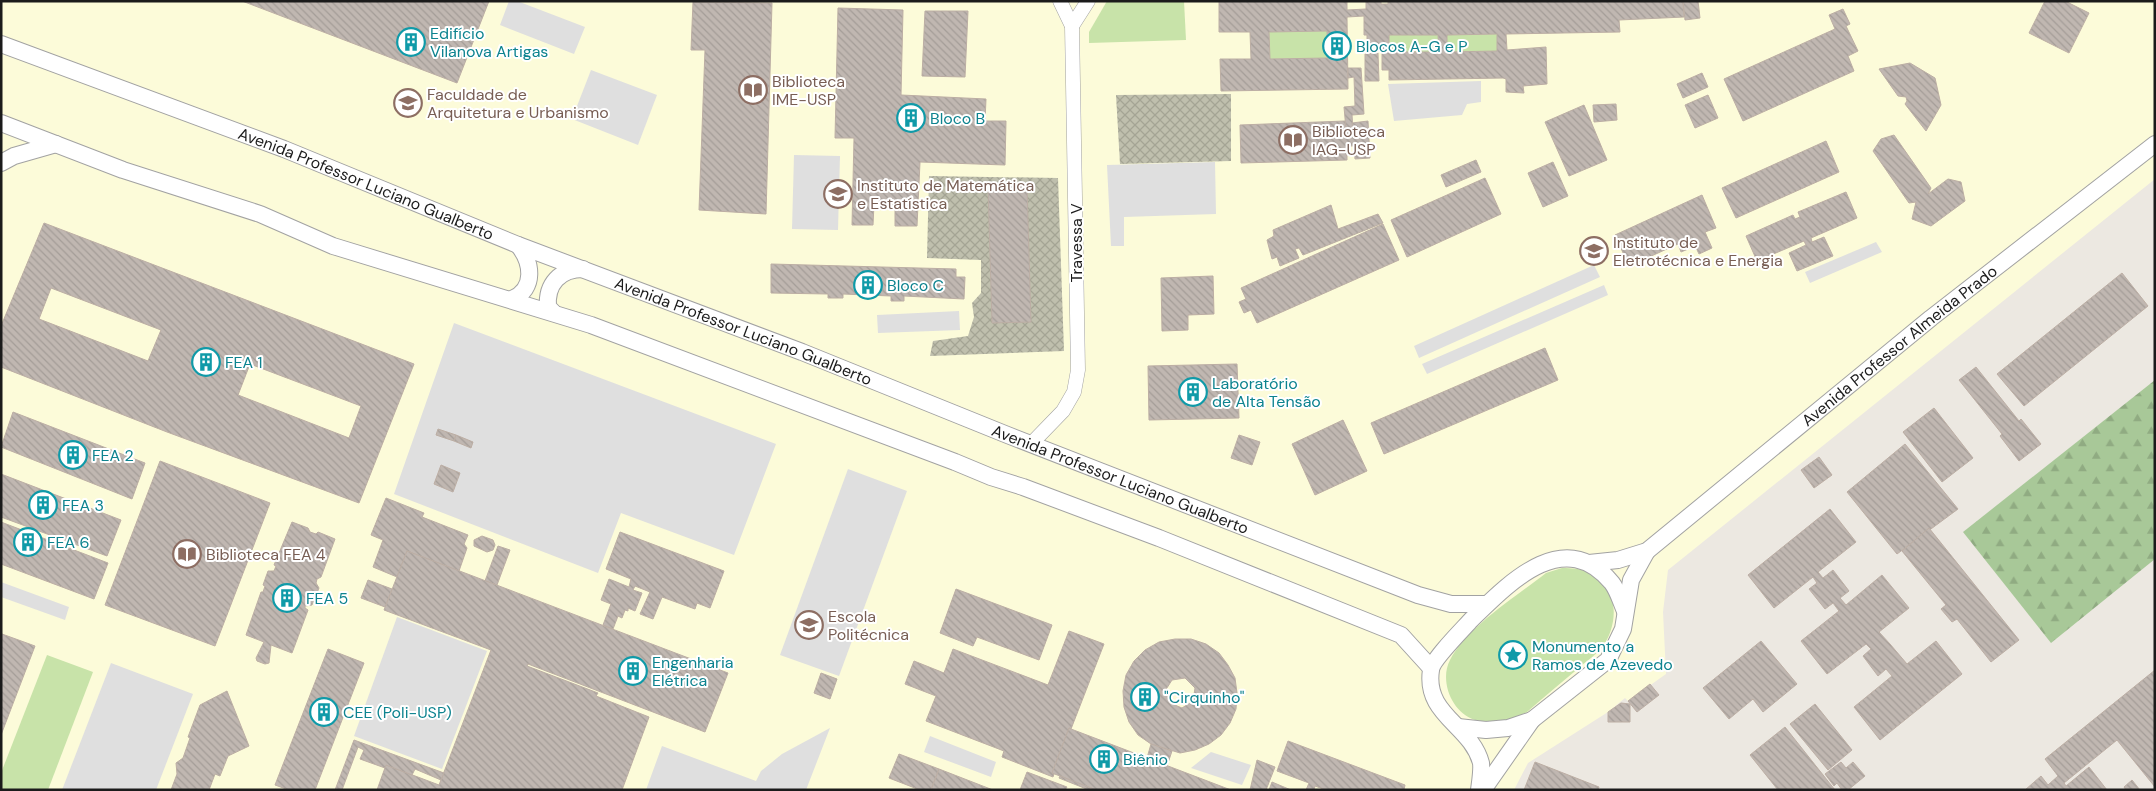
<svg xmlns="http://www.w3.org/2000/svg" width="2156" height="791" viewBox="0 0 2156 791" font-family="'DM Sans',sans-serif">
<defs>
<pattern id="construction-cross-hatch" width="8" height="8" patternUnits="userSpaceOnUse" patternTransform="scale(1.25)"><rect width="8" height="8" fill="#bfbfad"/><path d="M0 0l8 8M0 8l8-8" fill="none" stroke="#a4a494"/></pattern>
<pattern id="forest-firs" width="22" height="20" patternUnits="userSpaceOnUse" patternTransform="scale(1.25)"><rect width="22" height="20" fill="#a8c898"/><path d="M5 1l3.5 6h-7zM16 11l3.5 6h-7z" fill="#90ab82"/></pattern>
<pattern id="building-back-hatch" width="6" height="6" patternUnits="userSpaceOnUse" patternTransform="scale(1.25)"><rect width="6" height="6" fill="#c0b7b1"/><path d="M-1 5l2 2M0 0l6 6M5-1l2 2" fill="none" stroke="#a49d98"/></pattern>
</defs>
<rect width="100%" height="100%" fill="#ece8e1"/>
<polygon fill="#fcfbd9" points="1,1 2155,1 2155,179 1668,570 1663,612 1666,674 1628,701 1625,698 1608,712 1528,763 1514,790 1,790"/>
<g fill="url(#construction-cross-hatch)">
<polygon points="1231,94 1231,161 1120,164 1116,95"/>
<polygon points="929,176 1058,178 1064,351 930,356 933,341 968,336 974,317 972,303 981,293 981,260 927,258"/>
</g>
<g fill="#c8e3a9">
<polygon points="1107,1 1184,1 1186,40 1089,43 1089,32"/>
<polygon points="1327,31 1328,58 1270,59 1269,32"/>
<polygon points="1497,34 1497,51 1447,52 1447,35"/>
<polygon points="1389,35 1438,35 1439,52 1389,52"/>
<path d="M1562,568C1583,568 1592,571 1606,588C1619,604 1614,631 1603,646C1598,654 1587,660 1580,667C1562,682 1544,697 1527,712C1512,721 1492,724 1475,720C1452,713 1439,681 1450,660C1467,627 1517,596 1546,573Z"/>
<polygon points="47,655 93,672 48,790 1,790 1,773"/>
</g>
<polygon fill="url(#forest-firs)" points="2155,380 2155,559 2051,643 1963,532"/>
<g fill="#dfdfdf">
<polygon points="509,1 517,1 585,27 574,54 500,25"/>
<polygon points="591,70 657,95 638,145 572,119"/>
<polygon points="1481,81 1481,102 1467,104 1462,115 1394,121 1388,84"/>
<polygon points="794,155 840,156 838,230 792,229"/>
<polygon points="1215,162 1216,214 1124,217 1124,246 1111,246 1107,165"/>
<polygon points="1876,242 1882,252 1810,283 1805,272"/>
<polygon points="1594,265 1600,277 1419,358 1414,346"/>
<polygon points="1604,285 1608,295 1427,374 1422,364"/>
<polygon points="959,311 960,330 878,333 877,315"/>
<polygon points="454,323 776,444 734,555 621,513 598,573 394,494"/>
<polygon points="848,469 907,491 839,676 780,655"/>
<polygon points="1,582 69,607 65,620 1,597"/>
<polygon points="397,617 487,651 442,769 354,736"/>
<polygon points="111,663 193,694 156,790 62,790"/>
<polygon points="830,728 806,790 646,790 662,746 756,781 761,771 782,754"/>
<polygon points="930,736 996,762 991,777 924,752"/>
<polygon points="1211,752 1251,765 1242,785 1191,768"/>
</g>
<g fill="url(#building-back-hatch)" stroke="#bcaea4" fill-rule="evenodd">
<polygon points="242,1 489,1 457,83"/>
<path d="M1219,1H1347V10L1366,9V1H1381V4H1388V1H1683L1684,17L1619,20L1620,32L1506,34L1507,50L1546,47L1547,84L1523,86L1524,93L1506,92V79L1503,78L1389,80V70H1382V45H1367V35H1364V16L1347,17L1348,89L1221,91L1220,59H1251L1250,32H1219ZM1327,31L1328,58L1270,59L1269,32ZM1497,34V51L1447,52V35ZM1389,35H1438L1439,52H1389Z"/>
<polygon points="1683,1 1698,1 1700,18 1685,20"/>
<polygon points="2045,1 2065,1 2089,13 2069,53 2029,33"/>
<polygon points="693,2 772,3 766,214 699,210 705,50 691,50"/>
<polygon points="838,8 903,10 901,95 986,99 985,121 1006,121 1005,165 920,162 917,226 895,226 895,205 874,204 873,225 852,225 854,138 835,138"/>
<polygon points="1843,9 1850,24 1846,26 1858,51 1848,56 1854,71 1743,121 1724,79 1835,29 1829,15"/>
<polygon points="925,11 968,11 965,77 922,76"/>
<polygon points="1378,53 1379,81 1365,81 1365,54"/>
<polygon points="1910,63 1935,78 1941,105 1926,131 1905,104 1907,101 1906,97 1898,96 1879,69"/>
<polygon points="1348,68 1361,68 1364,114 1352,115 1353,130 1346,129 1344,107 1355,106 1354,77 1348,78"/>
<polygon points="1702,73 1708,87 1683,98 1677,84"/>
<polygon points="1708,95 1718,118 1695,128 1685,105"/>
<polygon points="1616,104 1617,120 1594,122 1593,105"/>
<polygon points="1584,105 1607,160 1569,176 1545,122"/>
<polygon points="1345,121 1346,129 1349,129 1353,130 1352,123 1368,121 1370,158 1355,159 1354,146 1347,146 1347,160 1241,163 1240,125"/>
<polygon points="1894,135 1931,188 1928,194 1948,179 1961,182 1965,201 1931,226 1912,219 1916,202 1909,203 1873,151 1881,139"/>
<polygon points="1826,141 1839,172 1736,218 1722,188"/>
<polygon points="1476,160 1481,172 1446,187 1441,175"/>
<polygon points="1553,162 1568,196 1543,207 1528,173"/>
<polygon points="1485,178 1501,214 1407,257 1391,220"/>
<polygon points="1027,186 1031,322 992,323 988,187"/>
<polygon points="1846,192 1857,218 1811,238 1812,242 1824,237 1833,256 1797,271 1789,253 1806,245 1804,241 1757,261 1746,236 1793,215 1795,219 1800,217 1798,212"/>
<polygon points="1702,195 1716,228 1705,232 1712,248 1699,254 1692,239 1690,240 1693,247 1681,252 1678,244 1629,266 1615,235"/>
<polygon points="1331,205 1338,229 1378,214 1383,223 1303,255 1299,248 1295,249 1299,258 1280,266 1277,257 1272,259 1267,240 1274,236 1273,230"/>
<path d="M44,223L414,364L359,503L167,432L1,367V326ZM51,288L161,330L148,361L39,319ZM250,364L361,406L349,438L238,395Z"/>
<polygon points="1383,224 1399,260 1257,323 1251,310 1244,313 1239,302 1246,299 1241,288"/>
<polygon points="771,264 956,269 956,277 965,277 964,299 904,296 904,301 891,301 891,296 843,294 843,298 828,298 828,294 771,293"/>
<polygon points="2122,273 2148,306 2024,406 1997,374"/>
<polygon points="1213,276 1214,314 1188,315 1188,330 1162,331 1161,278"/>
<polygon points="1545,348 1558,380 1384,454 1371,423"/>
<polygon points="1237,364 1239,418 1149,420 1148,366"/>
<polygon points="1976,367 2019,421 2021,419 2041,444 2019,461 2000,436 2002,434 1959,380"/>
<polygon points="1934,408 1973,458 1942,482 1903,432"/>
<polygon points="13,412 145,463 132,499 1,447"/>
<polygon points="1343,420 1367,471 1315,495 1292,444"/>
<polygon points="438,429 456,435 454,441 436,435"/>
<polygon points="456,435 473,442 471,448 454,441"/>
<polygon points="1239,435 1260,442 1252,465 1231,458"/>
<polygon points="1905,444 1958,509 1897,554 1847,492"/>
<polygon points="1819,457 1832,475 1814,488 1801,470"/>
<polygon points="160,461 270,503 215,646 105,605"/>
<polygon points="441,465 460,473 453,492 434,484"/>
<polygon points="1,474 121,520 107,556 1,517"/>
<polygon points="386,498 424,513 422,517 468,535 464,544 467,548 459,571 407,551 397,577 373,567 383,540 371,535"/>
<polygon points="1830,509 1856,542 1818,572 1823,578 1833,570 1849,591 1840,598 1846,605 1882,575 1909,608 1879,632 1890,644 1907,664 1936,641 1962,674 1880,740 1854,707 1892,676 1886,669 1878,676 1863,656 1871,649 1866,644 1827,674 1801,641 1839,611 1833,603 1825,609 1809,589 1817,583 1813,577 1774,608 1748,575"/>
<polygon points="1,522 108,563 94,599 1,564"/>
<polygon points="292,522 308,528 310,532 316,534 318,532 335,539 321,577 317,579 316,583 319,588 312,605 305,606 305,608 308,610 292,653 271,645 269,663 265,664 257,661 256,658 264,642 246,635 261,592 263,592 265,586 263,585 268,571 274,571 276,566 274,565"/>
<polygon points="1929,528 2019,640 1991,662 1957,619 1952,622 1941,609 1946,605 1902,551"/>
<polygon points="620,532 724,571 710,608 697,603 695,609 662,597 653,619 640,614 650,592 635,586 633,590 642,593 635,611 628,608 628,611 625,610 622,618 618,616 613,629 603,625 611,604 601,600 609,579 629,587 631,579 606,569"/>
<polygon points="482,536 493,540 495,545 493,550 487,552 474,546 474,540"/>
<polygon points="498,546 510,550 497,585 485,581"/>
<polygon points="407,551 728,673 705,732 528,664 527,666 598,693 596,696 649,717 622,790 377,790 386,765 439,785 491,650 384,610"/>
<polygon points="368,580 392,589 385,607 361,598"/>
<polygon points="956,589 1052,625 1039,660 977,637 973,646 940,633"/>
<polygon points="1069,631 1104,644 1071,729 1069,728 1052,773 1054,774 1053,777 1002,757 1004,751 926,721 936,696 905,684 914,661 944,673 953,649 1048,685"/>
<polygon points="2,634 35,646 1,735 1,636"/>
<path d="M1175,639H1191L1206,644L1219,653L1228,665L1235,678L1237,693L1236,709L1230,723L1221,735L1209,744L1195,750L1180,753L1151,744L1138,735L1129,722L1124,707L1123,691L1126,675L1134,661L1145,650L1159,642ZM1185,678L1195,688L1193,701L1182,708L1170,703L1165,691L1172,680Z"/>
<polygon points="1761,641 1797,684 1763,712 1753,699 1729,719 1703,688"/>
<polygon points="328,649 364,663 315,790 289,790 275,785"/>
<polygon points="2155,670 2155,787 2117,740 2064,783 2066,786 2089,767 2107,790 2025,790 2041,776 2048,785 2058,776 2045,759"/>
<polygon points="821,673 837,679 830,699 814,693"/>
<polygon points="1650,684 1659,695 1637,712 1628,701"/>
<polygon points="227,691 249,746 228,756 220,776 215,774 209,790 171,790 177,774 176,763 183,758 190,738 188,737 200,705"/>
<polygon points="1621,703 1630,704 1630,722 1608,722 1608,712"/>
<polygon points="1815,704 1852,750 1828,770 1790,724"/>
<polygon points="1785,727 1835,790 1778,790 1750,755"/>
<polygon points="1069,728 1071,729 1231,790 1096,790 1060,776 1052,773"/>
<polygon points="354,740 444,773 441,780 415,769 412,775 386,765 385,768 360,759 364,750 358,747 342,790 335,790"/>
<polygon points="1288,741 1405,785 1404,790 1326,790 1315,786 1314,790 1306,790 1309,783 1277,771"/>
<polygon points="1151,744 1172,751 1167,766 1147,758"/>
<polygon points="899,754 939,769 931,790 920,790 889,778"/>
<polygon points="1257,760 1275,767 1266,790 1250,790"/>
<polygon points="1535,762 1599,787 1598,790 1524,790"/>
<polygon points="1841,762 1846,768 1853,762 1865,776 1848,790 1842,790 1837,783 1834,786 1825,774"/>
<polygon points="939,769 993,790 931,790"/>
<polygon points="1027,772 1067,787 1065,790 1020,790"/>
<polygon points="1060,776 1096,790 1089,790 1059,778"/>
<polygon points="2132,780 2140,790 2126,790 2124,787"/>
<polygon points="1272,782 1291,790 1269,790"/>
</g>
<g fill="none" stroke-linecap="round" stroke-linejoin="round">
<defs>
<g id="minor">
<polyline points="1072,26 1088,1"/>
<polyline points="1031,444 1063,411 1074,392 1078,370 1072,26 1060,1"/>
</g>
<g id="tertiary">
<path id="s1" d="M1,44L284,149L518,245L802,352L1005,434L1418,595L1451,604H1487"/>
<polyline points="1,123 123,170 260,214 333,246 591,325 955,462 991,477 1023,487 1159,538 1401,635 1431,668"/>
<polyline points="1,163 14,156 56,144"/>
<path d="M512,299C536,289 532,262 518,245"/>
<path d="M553,312L548,307C546,284 560,269 583,269"/>
<path id="s2" d="M1589,563L1618,560L1647,551L1931,318L2155,144"/>
<polyline points="1458,727 1486,730 1508,728 1532,720 1608,660 1623,629 1631,580 1647,551"/>
<path d="M1479,790C1480,782 1482,771 1481,763C1471,725 1424,715 1431,670C1432,660 1463,629 1471,620C1509,583 1564,525 1612,583C1618,591 1621,602 1625,611"/>
<polyline points="1483,790 1532,720"/>
</g>
</defs>
<use href="#minor" stroke="#a2a2a2" stroke-width="15"/>
<use href="#tertiary" stroke="#a2a2a2" stroke-width="18"/>
<use href="#minor" stroke="#fff" stroke-width="14"/>
<use href="#tertiary" stroke="#fff" stroke-width="16"/>
</g>
<defs>
<symbol id="building-ring" viewBox="-11 -11 22 22"><circle r="9.5" fill="#fff" stroke="#0f9aa8" stroke-width="1.5"/><path d="M-4-6H4V6H1V3H-1V6H-4ZM-2.5-4.3h1.7v1.8h-1.7ZM.8-4.3h1.7v1.8H.8ZM-2.5-1h1.7V.8h-1.7ZM.8-1h1.7V.8H.8Z" fill="#0f9aa8"/></symbol>
<symbol id="library-ring" viewBox="-11 -11 22 22"><circle r="9.5" fill="#fff" stroke="#8d6e63" stroke-width="1.5"/><path d="M-6-4Q-3-5.5-.7-3.5V5Q-3 3-6 4ZM6-4Q3-5.5 .7-3.5V5Q3 3 6 4Z" fill="#8d6e63"/></symbol>
<symbol id="university-ring" viewBox="-11 -11 22 22"><circle r="9.5" fill="#fff" stroke="#8d6e63" stroke-width="1.5"/><path d="M0-5L7-2L0 1L-7-2ZM-4 1L0 2.5L4 1V4Q0 6-4 4Z" fill="#8d6e63"/></symbol>
<symbol id="sight-ring" viewBox="-11 -11 22 22"><circle r="9.5" fill="#fff" stroke="#0f9aa8" stroke-width="1.5"/><path d="M0-6L1.8-2.2L6-1.7L2.9 1.2L3.7 5.4L0 3.3L-3.7 5.4L-2.9 1.2L-6-1.7L-1.8-2.2Z" fill="#0f9aa8"/></symbol>
</defs>
<g fill-rule="evenodd">
<use href="#building-ring" x="395" y="26" width="32" height="32"/>
<use href="#building-ring" x="1321" y="30" width="32" height="32"/>
<use href="#library-ring" x="737" y="74" width="32" height="32"/>
<use href="#university-ring" x="392" y="87" width="32" height="32"/>
<use href="#building-ring" x="895" y="102" width="32" height="32"/>
<use href="#library-ring" x="1277" y="124" width="32" height="32"/>
<use href="#university-ring" x="822" y="178" width="32" height="32"/>
<use href="#university-ring" x="1578" y="235" width="32" height="32"/>
<use href="#building-ring" x="852" y="269" width="32" height="32"/>
<use href="#building-ring" x="190" y="346" width="32" height="32"/>
<use href="#building-ring" x="1177" y="376" width="32" height="32"/>
<use href="#building-ring" x="57" y="439" width="32" height="32"/>
<use href="#building-ring" x="27" y="489" width="32" height="32"/>
<use href="#building-ring" x="12" y="526" width="32" height="32"/>
<use href="#library-ring" x="171" y="538" width="32" height="32"/>
<use href="#building-ring" x="271" y="582" width="32" height="32"/>
<use href="#university-ring" x="793" y="609" width="32" height="32"/>
<use href="#sight-ring" x="1497" y="639" width="32" height="32"/>
<use href="#building-ring" x="617" y="655" width="32" height="32"/>
<use href="#building-ring" x="1129" y="681" width="32" height="32"/>
<use href="#building-ring" x="308" y="696" width="32" height="32"/>
<use href="#building-ring" x="1088" y="743" width="32" height="32"/>
</g>
<g text-anchor="middle" dominant-baseline="central" stroke-width="4" stroke-linejoin="round" paint-order="stroke">
<g font-size="16" fill="#0d838f" stroke="#fff" text-anchor="start">
<text x="430" y="33">Edifício<tspan x="430" dy="18">Vilanova Artigas</tspan></text>
<text x="1356" y="46">Blocos A-G e P</text>
<text x="930" y="118">Bloco B</text>
<text x="887" y="285">Bloco C</text>
<text x="225" y="362">FEA 1</text>
<text x="1212" y="383">Laboratório<tspan x="1212" dy="18">de Alta Tensão</tspan></text>
<text x="92" y="455">FEA 2</text>
<text x="62" y="505">FEA 3</text>
<text x="47" y="542">FEA 6</text>
<text x="306" y="598">FEA 5</text>
<text x="1532" y="646">Monumento a<tspan x="1532" dy="18">Ramos de Azevedo</tspan></text>
<text x="652" y="662">Engenharia<tspan x="652" dy="18">Elétrica</tspan></text>
<text x="1164" y="697">"Cirquinho"</text>
<text x="343" y="712">CEE (Poli-USP)</text>
<text x="1123" y="759">Biênio</text>
</g>
<g font-size="16" fill="#785e54" stroke="#fff" text-anchor="start">
<text x="772" y="81">Biblioteca<tspan x="772" dy="18">IME-USP</tspan></text>
<text x="427" y="94">Faculdade de<tspan x="427" dy="18">Arquitetura e Urbanismo</tspan></text>
<text x="1312" y="131">Biblioteca<tspan x="1312" dy="18">IAG-USP</tspan></text>
<text x="857" y="185">Instituto de Matemática<tspan x="857" dy="18">e Estatística</tspan></text>
<text x="1613" y="242">Instituto de<tspan x="1613" dy="18">Eletrotécnica e Energia</tspan></text>
<text x="206" y="554">Biblioteca FEA 4</text>
<text x="828" y="616">Escola<tspan x="828" dy="18">Politécnica</tspan></text>
</g>
<g font-size="16" fill="#1b1b1b" stroke="#fff">
<text stroke="none"><textPath href="#s1" startOffset="391">Avenida Professor Luciano Gualberto</textPath></text>
<text transform="translate(1076 243) rotate(-90)">Travessa V</text>
<text stroke="none"><textPath href="#s1" startOffset="796">Avenida Professor Luciano Gualberto</textPath></text>
<text stroke="none"><textPath href="#s2" startOffset="385">Avenida Professor Almeida Prado</textPath></text>
<text stroke="none"><textPath href="#s1" startOffset="1201">Avenida Professor Luciano Gualberto</textPath></text>
</g>
</g>
<rect width="2156" height="791" fill="none" stroke="#1b1b1b" stroke-width="5"/>
</svg>
